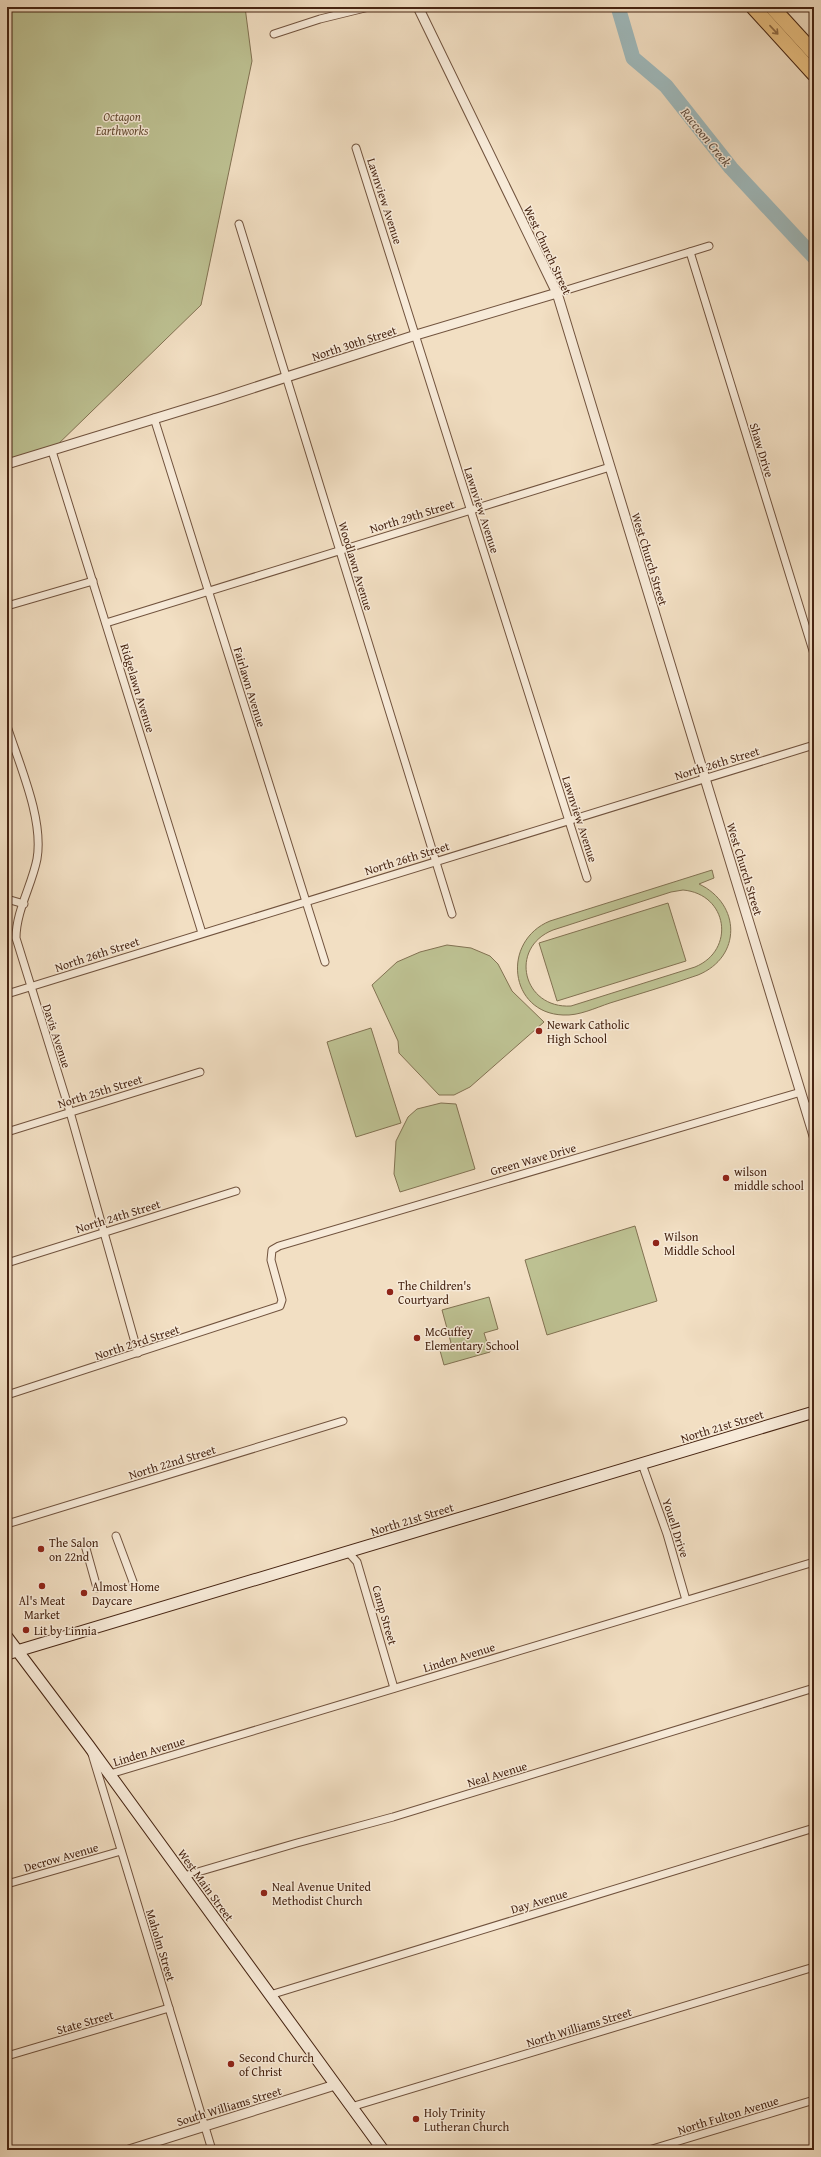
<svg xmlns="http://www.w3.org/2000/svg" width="821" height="2157" viewBox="0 0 821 2157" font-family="'Gentium Book Plus',serif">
<rect width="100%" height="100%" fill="#f2dfc3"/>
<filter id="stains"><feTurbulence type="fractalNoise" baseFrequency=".005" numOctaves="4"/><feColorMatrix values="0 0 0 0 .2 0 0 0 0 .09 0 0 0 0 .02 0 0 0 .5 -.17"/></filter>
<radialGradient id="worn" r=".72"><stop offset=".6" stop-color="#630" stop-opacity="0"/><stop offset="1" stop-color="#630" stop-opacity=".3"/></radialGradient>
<g fill="#bdc192" stroke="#827252" fill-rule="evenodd">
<polygon points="7,7 245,7 252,61 201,305 52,450 7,463"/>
<path d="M712,870L714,878L699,884C741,904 742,957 698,975C669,985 639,994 610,1003C595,1008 579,1016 563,1015C509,1013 501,941 550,921ZM683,890C728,894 736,950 695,967L571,1006C523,1009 508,948 553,930L671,892Z"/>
<polygon points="668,903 686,961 557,1001 539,943"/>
<polygon points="447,945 471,948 490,956 498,964 512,991 544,1022 470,1087 454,1095 439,1095 399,1053 398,1041 372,985 397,962 420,952"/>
<polygon points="371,1028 401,1123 356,1137 327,1042"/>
<polygon points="441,1103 456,1104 475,1169 400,1192 394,1174 396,1141 408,1117 417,1109"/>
<polygon points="635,1226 657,1301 547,1335 525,1260"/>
<polygon points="489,1297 498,1329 484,1333 490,1352 444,1365 439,1347 451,1343 442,1310"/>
</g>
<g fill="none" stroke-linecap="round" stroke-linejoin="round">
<polyline stroke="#9fbabd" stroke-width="15" points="618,7 633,58 666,86 731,168 814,257"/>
<defs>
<g id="minor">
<polyline points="274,34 320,19 369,7"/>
<polyline points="356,148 587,878"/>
<polyline points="239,224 452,914"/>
<polyline points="690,252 814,654"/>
<polyline points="557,293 709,246"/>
<polyline points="154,418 325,962"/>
<polyline points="52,451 202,933"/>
<polyline points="7,606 93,581"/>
<polyline points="106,623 610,467"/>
<path d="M7,726C19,764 44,819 37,859C32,885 16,911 16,938L70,1112L138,1353"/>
<polyline points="7,899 24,904"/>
<polyline points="7,994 814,745"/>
<polyline points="805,1107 814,1105"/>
<polyline points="7,1132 200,1072"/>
<polyline points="7,1263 236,1191"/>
<polyline points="7,1395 280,1306 282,1300 271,1260 272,1250 279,1246 801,1092"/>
<polyline points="642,1464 667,1534 686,1600"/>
<polyline points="7,1524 343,1421"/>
<polyline points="116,1536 135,1587"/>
<polyline points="85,1545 97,1588"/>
<polyline points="348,1552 357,1562 394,1688"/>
<polyline points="92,1754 212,2150"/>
<polyline points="110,1774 814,1562"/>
<polyline points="184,1876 297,1843 393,1817 814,1688"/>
<polyline points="7,1884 121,1851"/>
<polyline points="270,1995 814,1828"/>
<polyline points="7,2056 169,2008"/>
<polyline points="351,2107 814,1967"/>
<polyline points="649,2150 814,2100"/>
</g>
<g id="tertiary">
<polyline points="418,7 557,293 814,1136"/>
<polyline points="7,464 219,399 416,335 557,293"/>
<polyline points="129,2150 335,2085"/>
</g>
<g id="secondary">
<polyline points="7,1637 89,1746 383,2150"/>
<polyline points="7,1654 814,1412"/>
</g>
<g id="motorway">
<polyline points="753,7 814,74"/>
<polyline points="772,7 814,53"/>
</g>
</defs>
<use href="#minor" stroke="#71533e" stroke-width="9"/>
<use href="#tertiary" stroke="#71533e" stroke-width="11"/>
<use href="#secondary" stroke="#462412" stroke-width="13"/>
<use href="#motorway" stroke="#462412" stroke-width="16"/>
<use href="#minor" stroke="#f7ead8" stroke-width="7"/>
<use href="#tertiary" stroke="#f7ead8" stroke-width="9"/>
<use href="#secondary" stroke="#f7ead8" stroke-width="11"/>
<use href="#motorway" stroke="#e9c082" stroke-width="14"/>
</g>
<defs><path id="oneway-shaft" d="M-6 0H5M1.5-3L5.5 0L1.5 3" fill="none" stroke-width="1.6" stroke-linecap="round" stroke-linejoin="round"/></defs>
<use stroke="#8f6a44" href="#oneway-shaft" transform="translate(774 30) rotate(47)"/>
<g fill="#8f2418" stroke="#f7ead8" stroke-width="1.5">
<circle cx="539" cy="1031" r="4"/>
<circle cx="726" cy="1178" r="4"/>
<circle cx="656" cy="1243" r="4"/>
<circle cx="390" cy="1292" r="4"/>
<circle cx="417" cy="1338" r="4"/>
<circle cx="41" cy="1549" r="4"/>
<circle cx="42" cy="1586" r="4"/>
<circle cx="84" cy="1593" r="4"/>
<circle cx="26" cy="1630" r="4"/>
<circle cx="264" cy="1893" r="4"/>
<circle cx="231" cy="2064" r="4"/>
<circle cx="416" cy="2119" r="4"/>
</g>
<g text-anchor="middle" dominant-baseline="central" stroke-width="3" stroke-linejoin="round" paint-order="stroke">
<g font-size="12" font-style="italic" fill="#644b32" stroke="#f7ead8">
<text x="122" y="116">Octagon<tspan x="122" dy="14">Earthworks</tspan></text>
</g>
<g font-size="12" fill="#462412" stroke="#f7ead8">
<text transform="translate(385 201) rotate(72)">Lawnview Avenue</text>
<text transform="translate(548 250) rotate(65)">West Church Street</text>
<text transform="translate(354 343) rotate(-18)">North 30th Street</text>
<text transform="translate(762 450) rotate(73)">Shaw Drive</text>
<text transform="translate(482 510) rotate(72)">Lawnview Avenue</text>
<text transform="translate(412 516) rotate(-17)">North 29th Street</text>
<text transform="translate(650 559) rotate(73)">West Church Street</text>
<text transform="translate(356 566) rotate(73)">Woodlawn Avenue</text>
<text transform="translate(250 687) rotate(73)">Fairlawn Avenue</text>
<text transform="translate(138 688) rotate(73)">Ridgelawn Avenue</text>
<text transform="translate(717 763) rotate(-17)">North 26th Street</text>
<text transform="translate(580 819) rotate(72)">Lawnview Avenue</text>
<text transform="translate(407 858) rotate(-17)">North 26th Street</text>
<text transform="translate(745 869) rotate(73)">West Church Street</text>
<text transform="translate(97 954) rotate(-18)">North 26th Street</text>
<text transform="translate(57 1036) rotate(72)">Davis Avenue</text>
<text transform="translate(100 1091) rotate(-17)">North 25th Street</text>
<text transform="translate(533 1159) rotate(-16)">Green Wave Drive</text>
<text transform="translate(118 1216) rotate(-17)">North 24th Street</text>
<text transform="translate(137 1342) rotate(-18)">North 23rd Street</text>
<text transform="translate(722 1426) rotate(-17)">North 21st Street</text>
<text transform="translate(172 1462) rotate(-17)">North 22nd Street</text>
<text transform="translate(412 1519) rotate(-17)">North 21st Street</text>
<text transform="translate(676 1528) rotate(72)">Youell Drive</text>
<text transform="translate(385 1615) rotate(74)">Camp Street</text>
<text transform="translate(459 1657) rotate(-17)">Linden Avenue</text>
<text transform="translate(149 1751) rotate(-17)">Linden Avenue</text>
<text transform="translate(497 1774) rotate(-17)">Neal Avenue</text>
<text transform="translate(61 1857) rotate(-16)">Decrow Avenue</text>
<text transform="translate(206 1885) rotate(54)">West Main Street</text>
<text transform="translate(539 1901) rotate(-17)">Day Avenue</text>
<text transform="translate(161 1945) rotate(73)">Maholm Street</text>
<text transform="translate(85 2022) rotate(-16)">State Street</text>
<text transform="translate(579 2027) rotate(-17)">North Williams Street</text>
<text transform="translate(229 2106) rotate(-17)">South Williams Street</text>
<text transform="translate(728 2115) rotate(-17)">North Fulton Avenue</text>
</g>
<g font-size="12" fill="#462412" stroke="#f7ead8" text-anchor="start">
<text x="547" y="1024">Newark Catholic<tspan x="547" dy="14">High School</tspan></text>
<text x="734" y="1171">wilson<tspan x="734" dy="14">middle school</tspan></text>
<text x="664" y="1236">Wilson<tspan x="664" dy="14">Middle School</tspan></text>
<text x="398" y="1285">The Children's<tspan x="398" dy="14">Courtyard</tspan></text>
<text x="425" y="1331">McGuffey<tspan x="425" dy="14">Elementary School</tspan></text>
<text x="49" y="1542">The Salon<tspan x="49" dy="14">on 22nd</tspan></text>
<text x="92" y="1586">Almost Home<tspan x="92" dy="14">Daycare</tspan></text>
<text x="42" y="1600" text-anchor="middle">Al's Meat<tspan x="42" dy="14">Market</tspan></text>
<text x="34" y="1630">Lit by Linnia</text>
<text x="272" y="1886">Neal Avenue United<tspan x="272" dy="14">Methodist Church</tspan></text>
<text x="239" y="2057">Second Church<tspan x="239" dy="14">of Christ</tspan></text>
<text x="424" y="2112">Holy Trinity<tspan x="424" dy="14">Lutheran Church</tspan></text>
</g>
<g font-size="13" font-style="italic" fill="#5c4a3d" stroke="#f7ead8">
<text transform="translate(706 137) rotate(51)">Raccoon Creek</text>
</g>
</g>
<rect width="821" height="2157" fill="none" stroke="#f2dfc3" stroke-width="24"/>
<rect x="8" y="8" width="805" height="2141" fill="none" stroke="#462412" stroke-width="2"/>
<rect x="12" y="12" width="797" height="2133" fill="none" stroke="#462412"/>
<rect width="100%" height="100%" filter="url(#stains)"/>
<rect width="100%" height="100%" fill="url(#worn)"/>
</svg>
